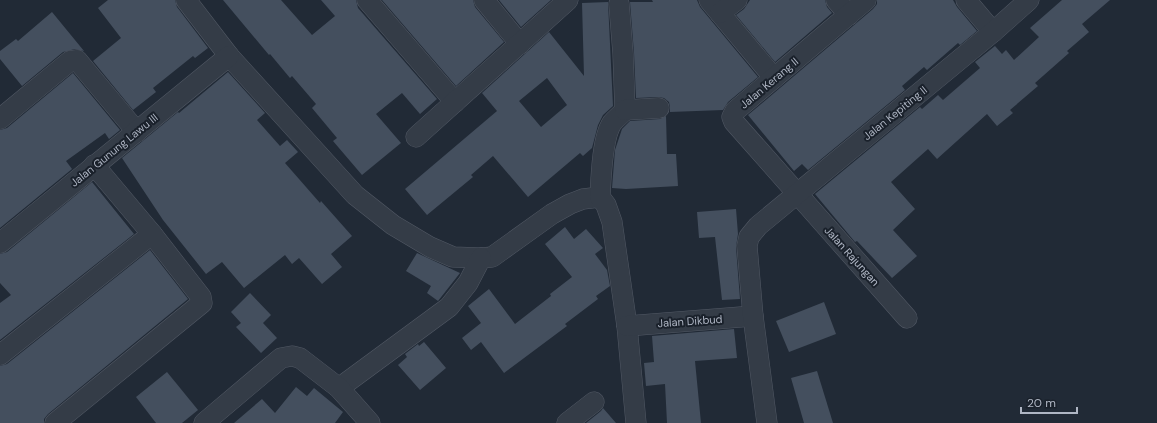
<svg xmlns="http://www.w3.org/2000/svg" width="1157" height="423" viewBox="0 0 1157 423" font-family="'DM Sans',sans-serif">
<rect width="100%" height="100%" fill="#212a36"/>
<g fill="#444f5e" fill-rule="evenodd">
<polygon points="108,0 175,0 177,7 208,48 195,58 193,56 153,88 156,92 133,110 93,61 121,38 98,8"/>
<polygon points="223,0 281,0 312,35 335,16 321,0 356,0 358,8 437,99 420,114 402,93 376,114 401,143 362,175 333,141 337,138 312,108 316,104 292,76 290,78 270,54 269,55"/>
<polygon points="382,0 473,0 475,7 504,42 456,86"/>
<polygon points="499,0 551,0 521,27"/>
<polygon points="652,0 697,0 700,7 758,77 728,102 723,110 670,112 670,107 669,102 664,98 658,97 636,98 634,53 630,2 653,2"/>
<polygon points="750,0 825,0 827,7 832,13 775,62 736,15 744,9"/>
<polygon points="877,0 953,0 957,7 977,31 960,45 958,43 927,70 924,67 902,86 905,90 808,170 802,164 794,171 748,115 873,9 877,4"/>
<polygon points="1062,0 1110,0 1082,24 1089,32 1067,51 1069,53 1035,83 1038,86 1010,110 1013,113 997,126 987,114 937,159 928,149 891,182 915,209 893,230 917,256 892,278 857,241 855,242 815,194 920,107 922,109 938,95 943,100 980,68 975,62 995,46 1002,54 1006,50 1014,60 1039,37 1030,28"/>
<path d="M608,2L613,106L603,115L598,125L592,148L583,156L580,153L528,197L493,156L471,175L473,177L427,215L405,189L497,111L482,93L549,32L584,76L582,3ZM547,78L567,105L541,127L519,101Z"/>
<polygon points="52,12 84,51 75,49 63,52 22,86 0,59 0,51 16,39 18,41"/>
<polygon points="228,72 265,113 257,120 280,146 287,140 298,152 285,163 320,203 321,201 352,236 331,254 342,267 322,284 299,258 292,264 285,255 244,288 222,262 206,274 163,220 122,158 178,112 179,113"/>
<polygon points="73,73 120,130 109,139 105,133 66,161 72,169 0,228 0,130 7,128"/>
<polygon points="666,116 667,154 676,154 678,186 626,189 612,188 615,150 622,129 630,121 660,119"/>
<polygon points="92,182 134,234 0,340 0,303 11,295 0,283 0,254 7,252"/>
<polygon points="736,209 738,234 736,247 740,299 722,300 715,237 699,238 697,212"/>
<polygon points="565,227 574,239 586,229 603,248 595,254 607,270 610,286 596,296 598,299 565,324 567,326 504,373 481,342 471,350 462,338 481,323 468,306 489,289 515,324 551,296 550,294 572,277 545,244"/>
<polygon points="150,250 188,299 48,414 44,419 44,423 0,423 0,366 7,364"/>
<polygon points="417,253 460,273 438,301 427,293 431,286 406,271"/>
<polygon points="250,293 271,315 263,323 277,338 261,353 236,327 241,323 231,312"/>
<polygon points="824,302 836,334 789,352 776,321"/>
<polygon points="734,329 737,358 695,361 701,423 667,423 665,384 646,386 644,363 654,362 652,336"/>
<polygon points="424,342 446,368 420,390 398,365 407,357 405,354 418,344 419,346"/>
<polygon points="817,371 833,423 804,423 791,378"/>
<polygon points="167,372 198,410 182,423 156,423 136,397"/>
<polygon points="296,387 307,396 314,388 343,412 335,423 234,423 262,399 275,413"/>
<polygon points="603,408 616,423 586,423 601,411"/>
</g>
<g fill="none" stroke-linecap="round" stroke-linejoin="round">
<defs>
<g id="street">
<polyline points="186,0 229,56 355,195 393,225 430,247 453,257 481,258 492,257 552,214 570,204 583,199 600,197"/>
<polyline points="367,0 455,102"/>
<polyline points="484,0 520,44"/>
<polyline points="709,0 774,78"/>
<polyline points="836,0 849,15"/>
<polyline points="866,0 735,111 732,117 734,122 907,318"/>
<polyline points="966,0 993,32"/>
<path d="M619,4L623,54L625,110C621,115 616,118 612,123C602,138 601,178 600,197L606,205L612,222L627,326L636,423"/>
<polyline points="720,13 737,0"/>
<polyline points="625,110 659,108"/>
<polyline points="0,119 70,61 77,60 137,132"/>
<polyline points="416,137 568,0"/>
<polyline points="0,243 229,56"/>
<polyline points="627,326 753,316"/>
<polyline points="0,355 152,234"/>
<polyline points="339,388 449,307 468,283 481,258"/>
<polyline points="55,423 202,303 201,297 152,234 94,165"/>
<polyline points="204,423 281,358 292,356 300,358 339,388 370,423"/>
<polyline points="567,423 594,402"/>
<polyline points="767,423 753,316 747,246 749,237 758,226 993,32 1029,0"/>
</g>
</defs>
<use href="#street" stroke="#525965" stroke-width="21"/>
<use href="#street" stroke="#343c47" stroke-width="20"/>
</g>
<g text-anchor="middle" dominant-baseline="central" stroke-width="4" stroke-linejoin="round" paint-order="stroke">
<g font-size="11" fill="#afb6c4" stroke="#1a212b">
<text transform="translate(769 83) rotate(-40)">Jalan Kerang II</text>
<text transform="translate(895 113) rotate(-39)">Jalan Kepiting II</text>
<text transform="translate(114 150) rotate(-39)">Jalan Gunung Lawu III</text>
<text transform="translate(852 256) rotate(48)">Jalan Rajungan</text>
<text transform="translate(690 321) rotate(-4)">Jalan Dikbud</text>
</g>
</g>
<path d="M1021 407v6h56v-6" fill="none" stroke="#afb6c4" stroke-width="2"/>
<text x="1027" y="407" font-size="12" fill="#afb6c4" stroke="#1a212b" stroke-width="3" paint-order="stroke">20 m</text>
</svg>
